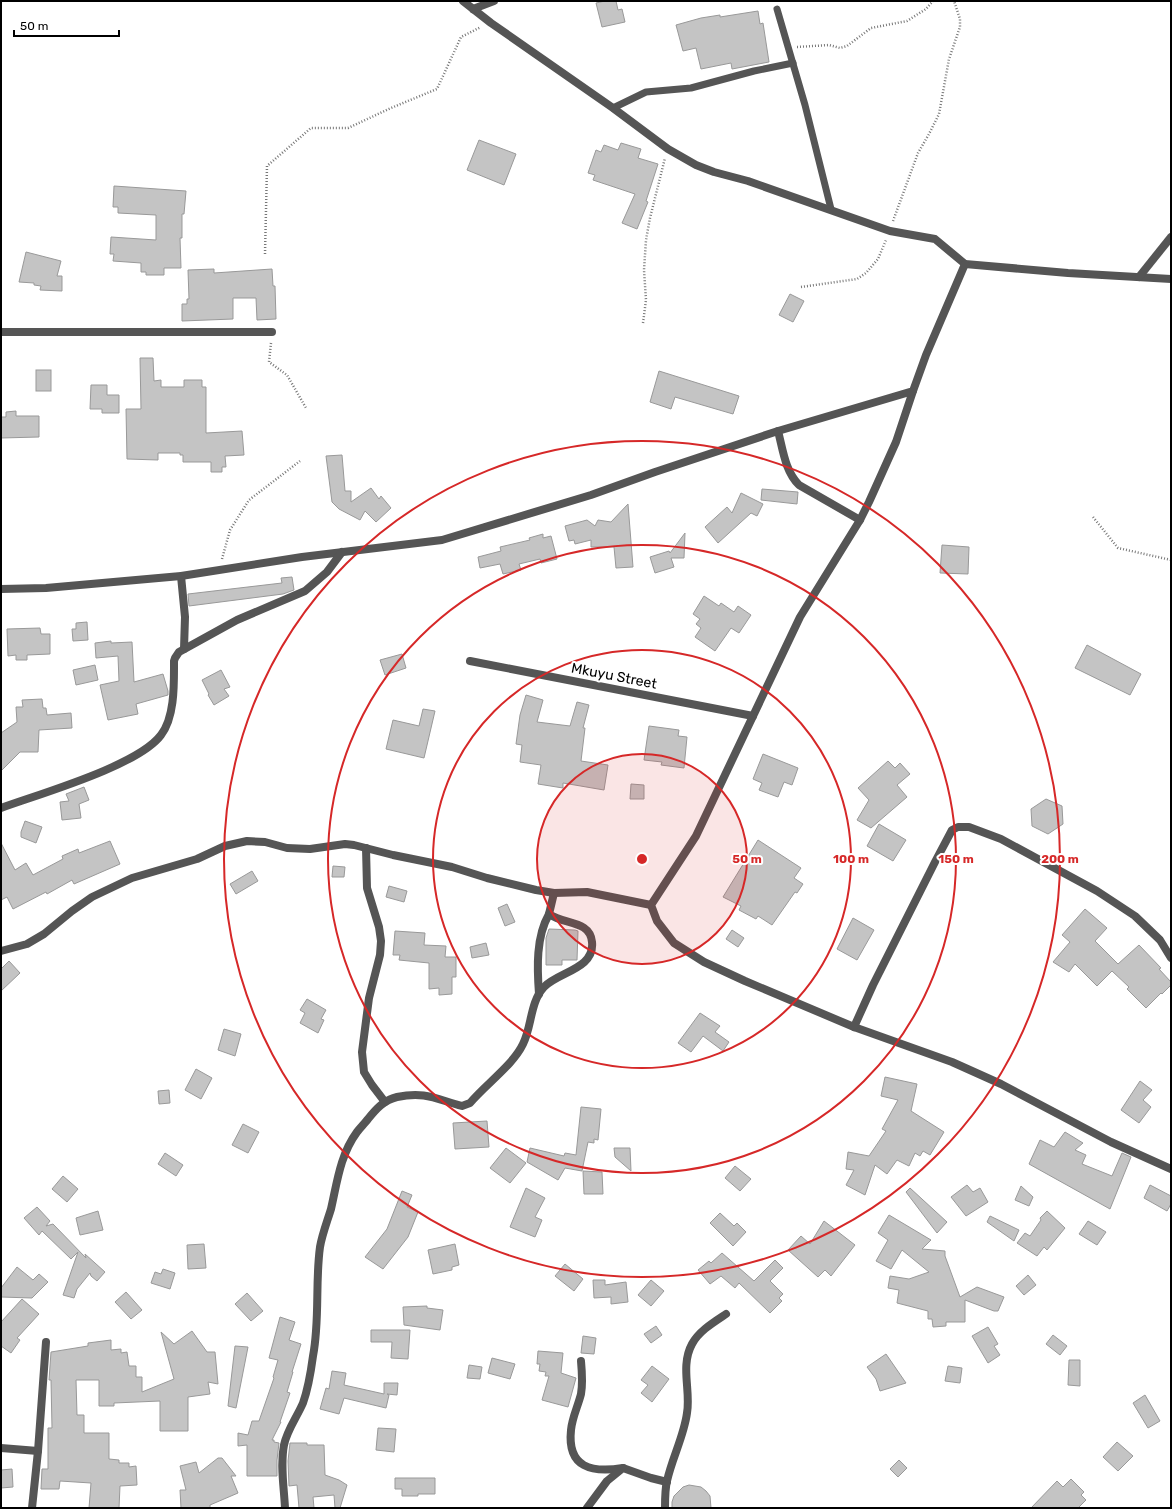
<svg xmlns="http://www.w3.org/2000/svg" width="1172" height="1509" viewBox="0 0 1172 1509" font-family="Rubik,sans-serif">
<rect width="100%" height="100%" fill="#fff"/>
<g fill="#c4c4c4" stroke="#999">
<polygon points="605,1 616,1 618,10 622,9 625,22 602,27 596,3"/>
<polygon points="758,11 760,24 763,23 769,62 732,69 731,63 701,69 696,48 683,51 676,25 701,18 720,15 720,17"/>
<polygon points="479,140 516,154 504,185 467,170"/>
<polygon points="621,143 641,149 638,158 658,164 646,201 648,202 637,229 622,223 635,194 593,180 595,175 588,173 596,150 601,152 604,145 618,150"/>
<polygon points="114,186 186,191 184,214 182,214 182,238 180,238 181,268 164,268 164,275 146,275 146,272 141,272 141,263 113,261 114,254 110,254 111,237 156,240 156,215 118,213 118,207 113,207"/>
<polygon points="26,252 61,261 57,276 62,276 62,291 40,290 41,286 34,285 34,283 19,282"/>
<polygon points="214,269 214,273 272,269 273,286 275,286 276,319 257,320 256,298 233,298 233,319 182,321 182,304 187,304 187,299 189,299 188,270"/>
<polygon points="790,294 804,301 793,322 779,315"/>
<polygon points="140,358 153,358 154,381 161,380 161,387 184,387 184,380 202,380 202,387 206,387 206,433 242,431 244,455 225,456 226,467 222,467 222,472 211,472 211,462 183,462 183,455 180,455 180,453 158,453 158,460 127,459 126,409 141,409"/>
<rect x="36" y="370" width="15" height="21"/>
<polygon points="659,371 739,396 733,414 675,397 671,409 650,402"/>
<polygon points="91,385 107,385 107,395 119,395 119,413 102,413 102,409 90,409"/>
<polygon points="16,411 16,416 39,416 39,437 1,438 1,417 6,417 6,412"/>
<polygon points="342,455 345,491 351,491 351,502 371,488 379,499 381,496 391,508 376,522 365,511 360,520 339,509 332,502 326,456"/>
<polygon points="762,489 798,492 797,504 761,500"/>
<polygon points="741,493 763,504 757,516 751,513 718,543 705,527 727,507 732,513"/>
<polygon points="628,504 633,567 616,568 614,547 591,547 591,540 575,544 574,540 569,541 565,526 587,520 595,526 598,520 611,522"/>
<polygon points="685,533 684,558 671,558 674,567 655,573 650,557 669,551 670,553"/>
<polygon points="543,534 543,538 551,536 557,559 541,563 540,559 519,564 521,570 503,574 500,564 480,568 478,557 501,551 500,547 530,540 529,538"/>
<polygon points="942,545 969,547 968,574 940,573"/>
<polygon points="292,577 294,590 283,594 189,606 188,594 282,583 281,578"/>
<polygon points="704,596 719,606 721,603 734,612 738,606 751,615 739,633 731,628 715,651 695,637 701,628 696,624 700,619 693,614"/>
<polygon points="87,622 88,640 73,641 72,629 76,629 76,623"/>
<polygon points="40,628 41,634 50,634 50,654 27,655 27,660 16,660 16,655 8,656 7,629"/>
<polygon points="111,641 111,643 132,642 134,682 163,674 168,691 168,695 136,704 138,714 108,720 100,685 119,681 118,656 96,658 95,643"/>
<polygon points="1087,645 1141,674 1130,695 1075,668"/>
<polygon points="402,654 406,668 385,675 380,660"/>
<polygon points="95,665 98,680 76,685 73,670"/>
<polygon points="221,670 230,687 224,689 229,696 214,705 208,695 209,694 202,680"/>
<polygon points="526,695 543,700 537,722 570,726 577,702 589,705 583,728 585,728 581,761 608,765 604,790 563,783 563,788 538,784 541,765 520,762 522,745 516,744 520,715"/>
<polygon points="42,699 43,708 46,708 47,715 71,713 72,728 39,730 38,752 20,752 1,771 1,733 17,722 16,707 23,707 22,700"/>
<polygon points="423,709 435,711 424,758 386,749 393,720 419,726"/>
<polygon points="649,726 679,730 678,736 687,737 684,768 661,765 662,762 644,760"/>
<polygon points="763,754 798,768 792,785 784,782 778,797 759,790 762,783 753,779"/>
<polygon points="888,761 895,768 900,763 910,774 897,785 907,797 871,828 857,820 869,800 858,788"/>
<polygon points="631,784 644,785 644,799 630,799"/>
<polygon points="84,787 89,800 79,804 81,818 62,820 60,802 69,801 66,794"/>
<polygon points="1046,799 1062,806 1063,824 1048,834 1032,826 1031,809"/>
<polygon points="25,821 42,827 36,843 21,837 21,832"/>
<polygon points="879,824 906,840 893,861 867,846"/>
<polygon points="758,840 801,868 794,878 803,884 797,893 795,892 772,925 758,916 756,919 739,910 741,906 723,897"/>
<polygon points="110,841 120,864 74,884 72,880 47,894 46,892 13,909 7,897 1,900 1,843 15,870 26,863 33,875 63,859 62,856 78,849 79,853"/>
<polygon points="333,866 345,867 344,877 332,877"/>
<polygon points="252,871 258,881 236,894 230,884"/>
<polygon points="389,886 407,891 404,902 386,897"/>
<polygon points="507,904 515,922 505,926 498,908"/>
<polygon points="1085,909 1107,928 1095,941 1118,964 1139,945 1161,968 1159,969 1171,982 1171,985 1162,994 1161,993 1146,1008 1127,989 1129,987 1112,971 1097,986 1075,964 1069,972 1053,962 1070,942 1062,935"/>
<polygon points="853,918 874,930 857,960 837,949"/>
<polygon points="549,929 575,930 578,931 577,960 562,960 562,965 546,965 546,938"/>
<polygon points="732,930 744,938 738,947 726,939"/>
<polygon points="395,931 425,933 424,945 446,946 445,957 456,957 456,977 452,977 452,994 439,995 439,988 429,989 429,963 399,960 400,955 393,955"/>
<polygon points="486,943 489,955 472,958 470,947"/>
<polygon points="9,961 20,973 1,991 1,969"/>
<polygon points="307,999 326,1010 321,1019 324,1020 318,1033 300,1023 305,1013 300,1010"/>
<polygon points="700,1013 720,1026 715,1032 729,1042 723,1051 703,1036 691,1052 678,1043"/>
<polygon points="224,1029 241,1034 235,1056 218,1050"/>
<polygon points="196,1069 212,1078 201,1099 185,1090"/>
<polygon points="885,1077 917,1084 911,1111 944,1132 930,1155 923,1151 920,1156 915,1153 909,1166 897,1160 887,1174 875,1165 865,1195 846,1185 854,1170 846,1169 848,1152 869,1156 886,1131 882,1129 898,1100 881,1096"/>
<polygon points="1140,1081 1152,1090 1143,1100 1151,1107 1139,1123 1121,1110"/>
<polygon points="169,1090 170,1103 159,1104 158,1091"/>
<polygon points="581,1107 601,1109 598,1140 594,1139 594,1143 588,1142 582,1171 565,1168 558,1180 527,1162 530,1148 564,1156 565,1153 576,1155"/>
<polygon points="487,1121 489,1147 455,1149 453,1123"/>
<polygon points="243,1124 259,1132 248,1153 232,1145"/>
<polygon points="1065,1132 1083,1143 1075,1150 1086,1155 1082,1164 1112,1176 1122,1153 1131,1157 1110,1209 1029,1164 1040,1140 1054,1147"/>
<polygon points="506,1148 526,1163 510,1183 490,1168"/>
<polygon points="614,1148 630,1148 631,1171 615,1157"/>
<polygon points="165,1153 183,1165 176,1176 158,1164"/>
<polygon points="735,1166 751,1179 740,1191 725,1178"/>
<polygon points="583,1171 602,1172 603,1194 584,1194"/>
<polygon points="63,1176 78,1189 67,1202 52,1189"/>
<polygon points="967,1185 973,1192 980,1188 988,1202 966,1216 951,1197"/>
<polygon points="1150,1185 1171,1196 1171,1204 1167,1211 1144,1198"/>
<polygon points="1021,1186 1033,1197 1029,1206 1015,1200"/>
<polygon points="526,1188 545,1198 535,1217 542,1220 535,1237 510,1227"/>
<polygon points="910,1188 947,1222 937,1233 906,1192"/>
<polygon points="402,1191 412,1195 407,1207 418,1212 408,1237 383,1269 365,1257 387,1229"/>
<polygon points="37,1207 50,1221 46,1226 53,1224 86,1258 85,1254 105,1272 97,1281 91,1276 90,1273 77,1289 74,1298 63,1295 78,1252 71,1259 42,1231 39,1235 24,1218"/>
<polygon points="98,1211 103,1230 80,1235 76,1218"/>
<polygon points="1047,1211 1065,1228 1047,1250 1044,1247 1037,1256 1017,1243 1025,1233 1030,1236 1041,1220 1040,1218"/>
<polygon points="720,1213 734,1226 737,1223 746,1232 733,1246 710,1223"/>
<polygon points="889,1215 931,1240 922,1249 945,1251 945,1256 960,1297 977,1287 1004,1297 998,1311 994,1311 965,1300 965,1322 946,1322 946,1326 933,1327 932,1319 928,1319 928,1311 897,1303 899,1290 888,1288 890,1276 909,1279 929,1272 902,1250 891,1269 876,1261 888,1240 878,1233"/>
<polygon points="990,1216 1019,1230 1014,1241 987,1222"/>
<polygon points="824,1221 855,1245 831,1276 825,1270 818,1277 788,1250 801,1236 810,1244"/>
<polygon points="1088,1221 1106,1232 1097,1245 1079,1234"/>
<polygon points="204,1244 206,1268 188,1269 187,1245"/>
<polygon points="455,1244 459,1265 452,1267 452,1270 433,1274 428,1250"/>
<polygon points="722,1253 754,1281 775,1260 783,1268 770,1281 783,1294 779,1298 782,1301 770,1313 739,1283 735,1288 721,1276 710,1284 698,1270 709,1261 711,1263"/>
<polygon points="565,1264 583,1279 574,1291 555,1276"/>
<polygon points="17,1267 33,1280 39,1274 48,1282 32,1298 1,1297 1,1288"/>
<polygon points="163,1269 175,1273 170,1289 151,1283 155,1272 161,1274"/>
<polygon points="1028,1275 1036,1285 1024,1295 1016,1286"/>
<polygon points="593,1280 605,1280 605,1285 626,1282 628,1302 611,1304 611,1297 594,1298"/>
<polygon points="651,1280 664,1291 651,1306 638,1295"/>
<polygon points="126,1292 142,1310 131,1319 115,1302"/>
<polygon points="247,1293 263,1311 251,1321 235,1304"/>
<polygon points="22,1299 39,1314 17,1338 20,1340 11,1353 1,1346 1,1322"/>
<polygon points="427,1306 427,1308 443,1310 440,1330 404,1325 403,1307"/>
<polygon points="280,1317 295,1322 289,1340 301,1344 292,1372 293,1372 287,1392 290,1393 280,1422 281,1422 272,1440 274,1440 274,1442 279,1443 277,1460 277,1476 247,1476 247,1445 238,1446 238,1433 248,1435 252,1421 259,1421 274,1378 273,1377 278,1360 269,1358"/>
<polygon points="656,1326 662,1335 651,1343 644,1334"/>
<polygon points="988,1327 998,1344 994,1346 1000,1355 988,1363 972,1336"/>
<polygon points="371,1330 410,1330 408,1359 391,1358 392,1342 371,1342"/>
<polygon points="192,1331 207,1352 215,1352 218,1384 208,1382 210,1394 188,1397 188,1431 160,1431 160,1401 114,1403 114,1406 99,1406 99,1380 76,1380 77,1415 84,1415 84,1433 109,1433 109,1459 119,1460 119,1463 129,1463 129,1467 136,1466 137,1485 120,1486 119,1508 89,1508 91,1483 60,1481 59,1489 41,1489 42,1469 48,1469 48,1428 52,1428 51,1380 49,1380 51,1352 88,1346 88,1343 111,1340 111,1350 121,1349 121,1353 127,1352 129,1366 136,1366 136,1377 142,1377 142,1392 174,1379 161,1332 174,1344"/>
<polygon points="1053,1335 1067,1346 1060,1355 1046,1344"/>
<polygon points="583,1336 596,1338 594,1354 581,1353"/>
<polygon points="235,1346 248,1347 236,1408 228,1406"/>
<polygon points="538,1351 563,1353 561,1373 576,1378 568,1407 542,1400 549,1376 545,1376 546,1372 539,1371 540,1364 537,1364"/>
<polygon points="886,1354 906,1383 880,1391 876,1379 867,1367"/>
<polygon points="492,1358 515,1364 510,1379 488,1373"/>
<polygon points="1069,1360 1080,1360 1080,1386 1068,1385"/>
<polygon points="469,1365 482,1367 480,1379 467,1378"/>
<polygon points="652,1366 669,1379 652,1402 641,1393 648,1385 641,1380"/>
<polygon points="948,1366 962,1368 960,1383 945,1381"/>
<polygon points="332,1371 346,1373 344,1385 384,1394 384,1383 398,1383 397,1395 387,1394 389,1395 386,1408 344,1398 339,1414 320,1409 326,1388 329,1389"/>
<polygon points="1145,1395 1160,1421 1148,1428 1133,1403"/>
<polygon points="378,1428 396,1429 394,1452 376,1450"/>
<polygon points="1117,1442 1133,1456 1118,1471 1103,1457"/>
<polygon points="290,1443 307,1443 307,1445 324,1445 325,1475 339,1480 347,1485 340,1508 335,1508 334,1495 313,1497 314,1508 299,1508 297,1485 289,1486 288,1461"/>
<polygon points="218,1458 222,1458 236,1476 231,1476 238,1493 210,1505 210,1508 181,1508 180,1490 186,1490 180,1466 196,1462 199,1473"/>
<polygon points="899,1460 907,1468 898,1477 890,1469"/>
<polygon points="12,1469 13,1487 1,1488 1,1470"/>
<polygon points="395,1478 435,1478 435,1494 418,1494 418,1496 402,1496 402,1489 395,1489"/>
<polygon points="1071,1479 1084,1492 1081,1495 1086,1500 1078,1508 1031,1508 1057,1481 1063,1487"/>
<polygon points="689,1485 701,1487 706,1491 710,1496 711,1508 672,1508 672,1502 674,1496 683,1487"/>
</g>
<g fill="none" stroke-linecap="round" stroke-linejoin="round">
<g stroke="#777" stroke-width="2.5" stroke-dasharray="1 2" stroke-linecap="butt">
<polyline points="797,47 829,45 840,48 847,46 871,28 907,21 926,9 933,1"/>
<polyline points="893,221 918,153 929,134 939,114 949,59 960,27 960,19 954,1"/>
<polyline points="265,254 267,166 311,128 348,128 391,108 437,89 461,37 481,27"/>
<polyline points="801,287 857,279 866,273 878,259 886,240"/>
<polyline points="643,323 646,300 644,270 646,240 650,218 665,158"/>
<polyline points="271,343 269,362 287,375 306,408"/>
<polyline points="1093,517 1118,548 1171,560"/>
<polyline points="222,559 230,530 249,500 300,461"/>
</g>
<g stroke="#555" stroke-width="7">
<polyline points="777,9 805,105 831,209"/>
<polyline points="613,108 646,92 691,88 754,71 793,63"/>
</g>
<g stroke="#555" stroke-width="8">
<polyline points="463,1 491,23 613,108 668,149 696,165 714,172 748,181 890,231 935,239 965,264 1068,273 1171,279"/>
<polyline points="473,9 494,1"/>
<polyline points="1139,277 1171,237"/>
<polyline points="1,332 272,332"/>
<polyline points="913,391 896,442 869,502 860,520 800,617 696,836 651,905 657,921 674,943 704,962 745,981 854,1027 952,1062 1001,1084 1111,1142 1171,1169"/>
<path d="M778,431C783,450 785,471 799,485L860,520"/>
<polyline points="181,576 185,617 184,649"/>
<polyline points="1,589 46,588 181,576 302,557 442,540 591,495 655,472 778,431 913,391 926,355 965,264"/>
<polyline points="470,661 753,716"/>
<path d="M1,808C39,794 138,766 161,735C175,717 174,684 174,661L175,658L179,652L237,620L305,591L327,572L342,552"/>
<polyline points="366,848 367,888 379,927 381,941 380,955 369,998 362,1052 364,1072 372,1085 385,1102"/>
<polyline points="1,951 27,944 44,934 72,911 92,897 132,878 197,859 225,846 247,841 265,842 287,848 310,849 345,844 354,845 393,855 452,867 487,878 536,890 554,893 587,892 651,905"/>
<path d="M539,994C537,967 536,937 549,914"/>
<polyline points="854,1027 873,985 935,862 952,830 958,827 969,827 1001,839 1097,891 1135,916 1160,940 1171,958"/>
<path d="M581,1361C582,1372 583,1383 581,1394C578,1406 572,1418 571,1430C567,1468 592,1473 623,1468"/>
<polyline points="1,1448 38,1451"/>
<polyline points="32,1508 38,1451 46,1342"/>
<path d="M285,1508C284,1487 280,1465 284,1445C287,1430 297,1417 303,1403C308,1389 311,1371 313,1356C320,1320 315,1283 320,1247C322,1235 327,1222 331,1209C337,1183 340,1155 357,1132C360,1128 365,1123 368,1119C376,1109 384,1100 397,1097C425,1091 436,1099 462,1106L470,1103C486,1084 513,1065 523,1044C532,1026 530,1002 544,987C558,972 595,969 592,942C590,920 564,925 549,914L554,893"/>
<polyline points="587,1508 607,1481 623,1468 651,1478 667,1482"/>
<path d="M665,1508C665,1499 665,1489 667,1481C672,1458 684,1436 687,1413C691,1391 680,1366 692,1344C699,1331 714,1322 726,1314"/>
</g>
</g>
<circle cx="642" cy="859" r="105" fill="#d62828" fill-opacity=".12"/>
<g fill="none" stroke="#d62828" stroke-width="2">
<circle cx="642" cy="859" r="105"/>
<circle cx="642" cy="859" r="209"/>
<circle cx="642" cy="859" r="314"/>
<circle cx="642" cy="859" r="418"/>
</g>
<g text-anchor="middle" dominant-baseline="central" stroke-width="4" stroke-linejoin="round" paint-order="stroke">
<g font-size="14" fill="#000" stroke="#fff">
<text transform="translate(614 676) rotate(11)">Mkuyu Street</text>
</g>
</g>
<circle cx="642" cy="859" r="6" fill="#d62828" stroke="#fff" stroke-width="2"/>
<g font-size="12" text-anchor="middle" font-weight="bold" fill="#d62828" stroke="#fff" stroke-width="4" stroke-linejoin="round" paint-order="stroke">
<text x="747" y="863">50 m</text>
<text x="851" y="863">100 m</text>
<text x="956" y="863">150 m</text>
<text x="1060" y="863">200 m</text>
</g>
<rect width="1172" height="1509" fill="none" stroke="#000000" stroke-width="4"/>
<path d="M14 30v6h105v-6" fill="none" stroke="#000000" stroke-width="2"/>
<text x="20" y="30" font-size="12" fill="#000000" stroke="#ffffff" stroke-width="3" paint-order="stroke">50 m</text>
</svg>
